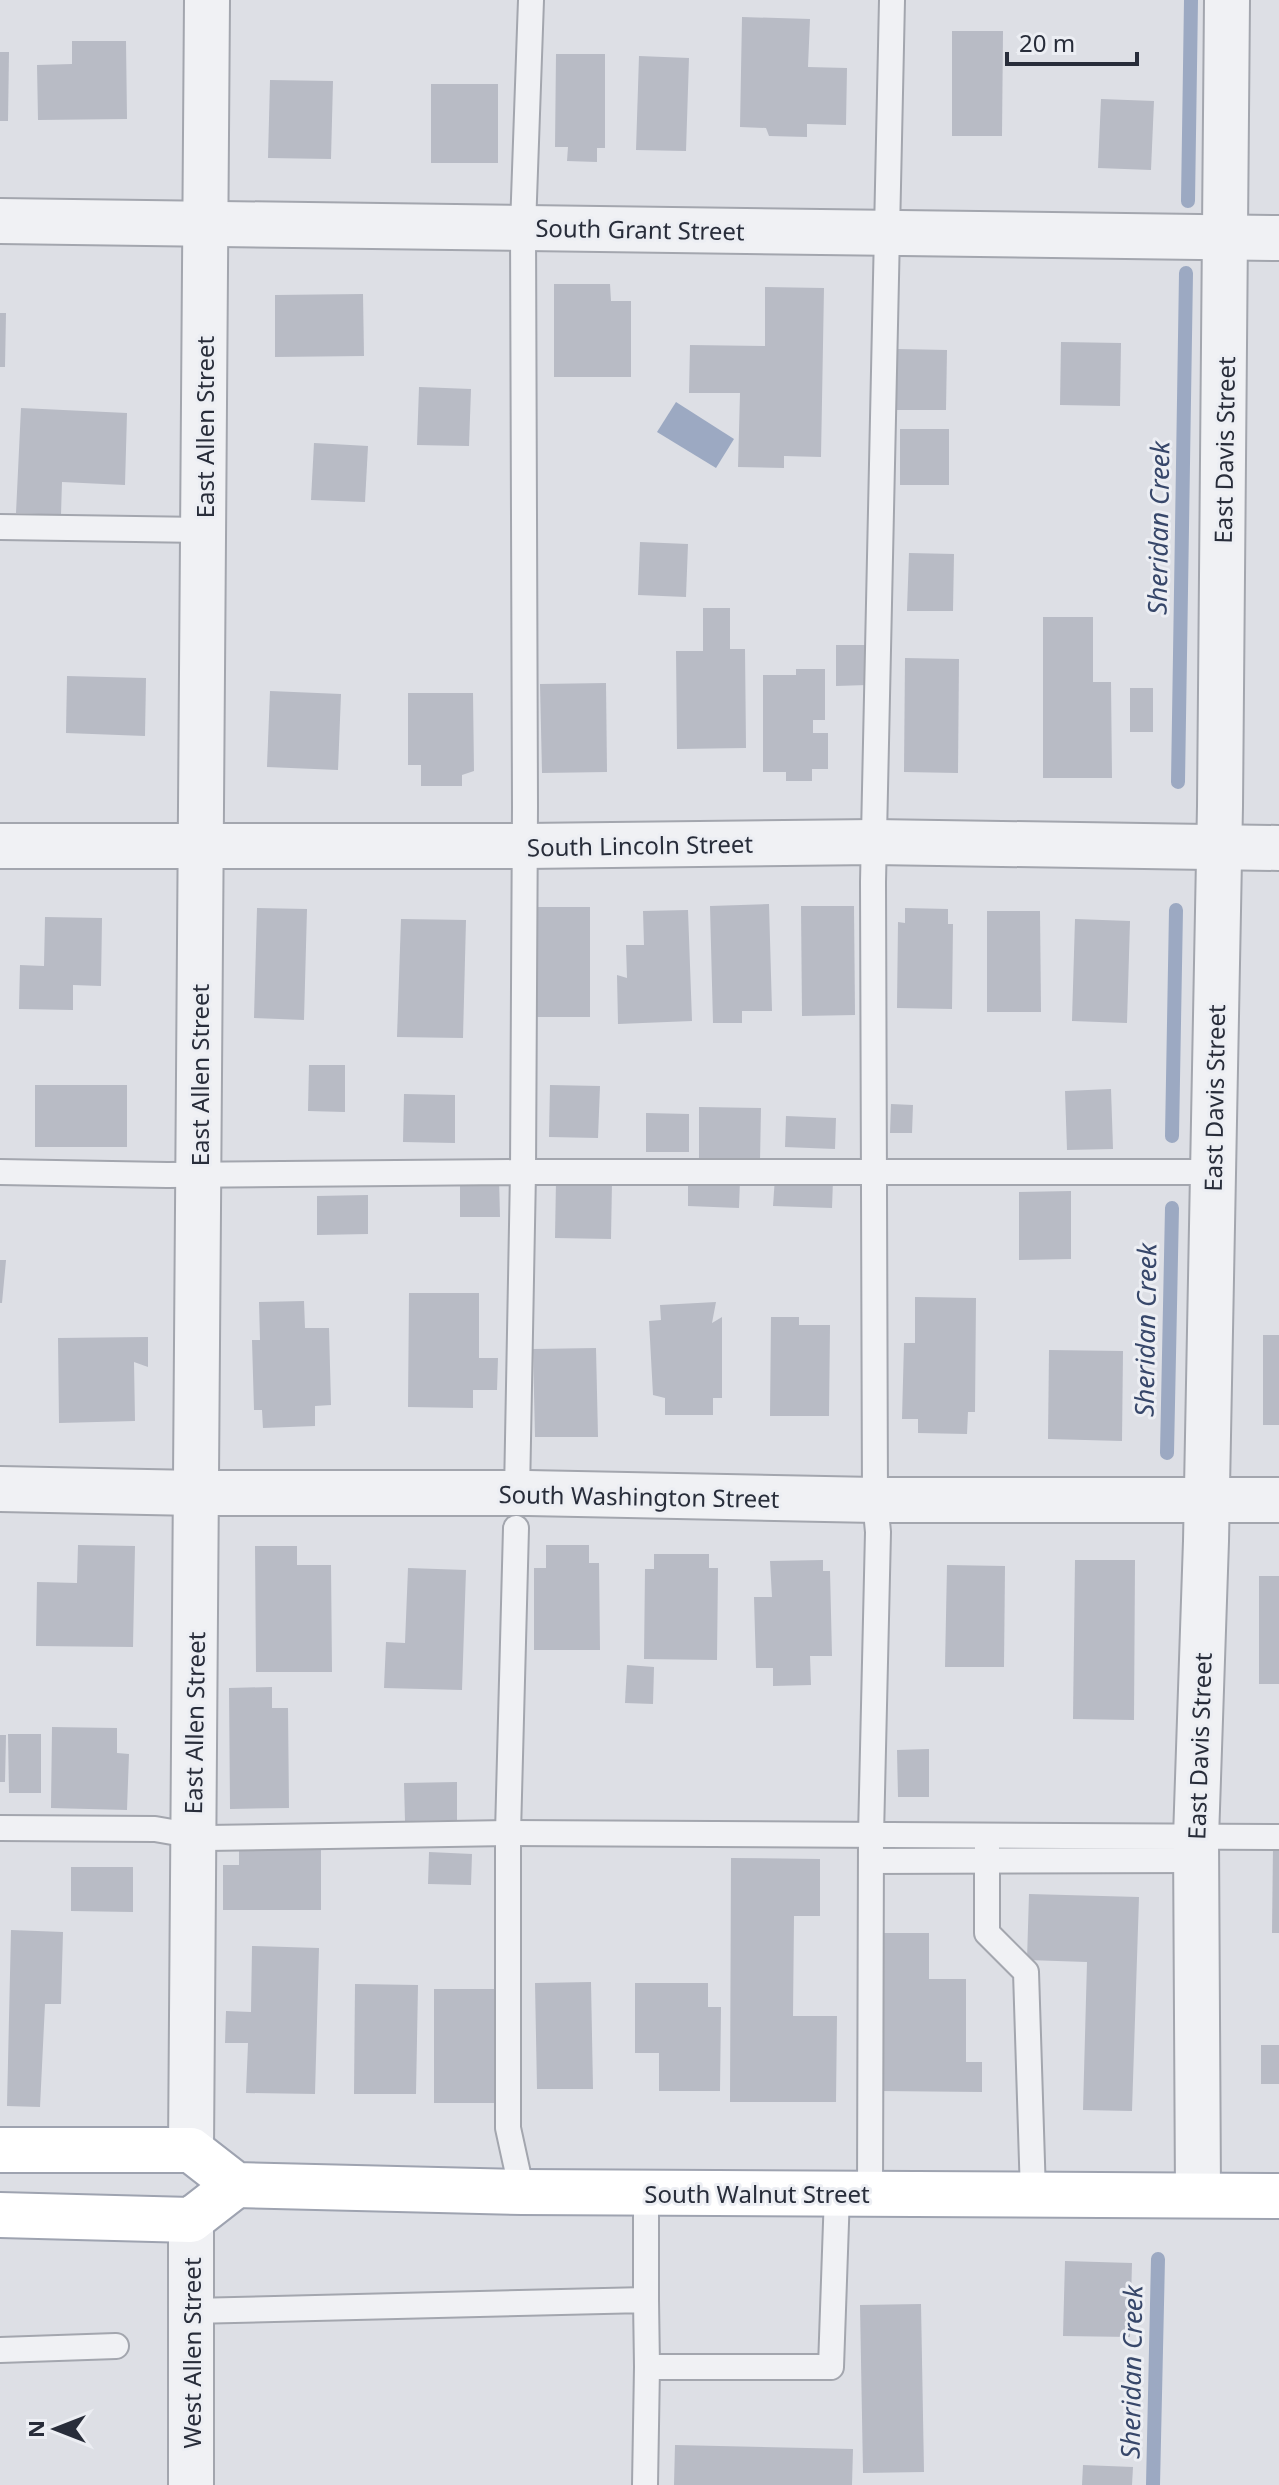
<svg xmlns="http://www.w3.org/2000/svg" width="1279" height="2485" viewBox="0 0 1279 2485" font-family="'Noto Sans',sans-serif">
<rect width="100%" height="100%" fill="#dddfe5"/>
<polygon fill="#9ca9c2" points="676,402 734,439 716,468 657,432"/>
<g fill="none" stroke-linecap="round" stroke-linejoin="round">
<g stroke="#9ca9c2" stroke-width="14">
<polyline points="1188,201 1191,0"/>
<polyline points="1178,782 1186,273"/>
<polyline points="1172,1136 1176,910"/>
<polyline points="1167,1453 1172,1208"/>
<polyline points="1153,2485 1158,2259"/>
</g>
</g>
<g fill="#b8bbc5">
<polygon points="742,17 810,19 808,67 847,68 846,125 807,124 807,137 769,136 766,128 740,127"/>
<polygon points="952,31 1003,31 1002,136 952,136"/>
<polygon points="72,41 126,41 127,119 38,120 37,65 72,64"/>
<polygon points="0,52 9,52 8,121 0,121"/>
<polygon points="556,54 605,54 605,148 597,148 597,162 567,161 568,147 555,147"/>
<polygon points="639,56 689,58 686,151 636,150"/>
<polygon points="270,80 333,81 331,159 268,158"/>
<rect x="431" y="84" width="67" height="79"/>
<polygon points="1101,99 1154,101 1151,170 1098,168"/>
<polygon points="554,284 610,284 611,301 631,301 631,377 554,377"/>
<polygon points="765,287 824,288 821,457 784,456 784,468 738,467 740,393 689,393 690,345 765,346"/>
<polygon points="363,294 364,356 275,357 275,295"/>
<polygon points="0,313 6,313 5,367 0,367"/>
<polygon points="1061,342 1121,343 1120,406 1060,405"/>
<polygon points="897,349 947,350 946,410 896,410"/>
<polygon points="419,387 471,389 469,446 417,445"/>
<polygon points="21,408 127,413 125,485 62,482 61,515 16,513"/>
<rect x="900" y="429" width="49" height="56"/>
<polygon points="314,443 368,446 365,502 311,500"/>
<polygon points="640,542 688,544 686,597 638,595"/>
<polygon points="909,553 954,554 953,611 907,611"/>
<polygon points="703,608 730,608 730,649 745,649 746,748 677,749 676,651 703,651"/>
<polygon points="1043,617 1093,617 1093,682 1111,682 1112,778 1043,778"/>
<polygon points="836,645 867,645 867,685 836,686"/>
<polygon points="905,658 959,659 958,773 904,772"/>
<polygon points="796,669 825,669 825,720 813,720 813,733 828,733 828,769 812,769 812,781 786,781 786,772 763,772 763,675 796,675"/>
<polygon points="67,676 146,678 145,736 66,733"/>
<polygon points="606,683 607,772 542,773 540,684"/>
<rect x="1130" y="688" width="23" height="44"/>
<polygon points="270,691 341,694 338,770 267,767"/>
<polygon points="408,693 473,693 474,771 462,775 462,786 421,786 421,765 408,765"/>
<polygon points="769,904 772,1011 742,1011 742,1023 713,1023 710,906"/>
<polygon points="801,906 854,906 855,1015 802,1016"/>
<rect x="535" y="907" width="55" height="110"/>
<polygon points="257,908 307,909 304,1020 254,1018"/>
<polygon points="905,908 948,909 948,924 953,924 952,1009 897,1008 898,922 905,923"/>
<polygon points="688,910 692,1021 618,1024 617,975 627,978 626,945 644,945 643,911"/>
<polygon points="987,911 1040,911 1041,1012 987,1012"/>
<polygon points="45,917 102,918 101,986 73,985 73,1010 19,1009 20,965 44,966"/>
<polygon points="401,919 466,920 463,1038 397,1037"/>
<polygon points="1075,919 1130,921 1127,1023 1072,1021"/>
<polygon points="309,1065 345,1065 345,1112 308,1111"/>
<rect x="35" y="1085" width="92" height="62"/>
<polygon points="550,1085 600,1086 598,1138 549,1137"/>
<polygon points="1111,1089 1113,1149 1067,1150 1065,1091"/>
<polygon points="404,1094 455,1095 455,1143 403,1142"/>
<polygon points="891,1104 913,1105 912,1133 890,1133"/>
<polygon points="699,1107 761,1108 760,1161 699,1160"/>
<polygon points="646,1113 689,1114 689,1152 646,1152"/>
<polygon points="786,1116 836,1118 835,1149 785,1147"/>
<polygon points="775,1177 833,1180 832,1208 773,1206"/>
<polygon points="499,1178 500,1217 460,1217 460,1179"/>
<polygon points="688,1178 740,1180 739,1208 688,1206"/>
<polygon points="556,1180 612,1181 611,1239 555,1238"/>
<polygon points="1071,1191 1071,1259 1019,1260 1019,1192"/>
<polygon points="368,1195 368,1234 317,1235 317,1196"/>
<polygon points="0,1260 6,1260 2,1303 0,1303"/>
<polygon points="409,1293 479,1293 479,1358 498,1358 497,1390 473,1390 473,1408 408,1407"/>
<polygon points="915,1297 976,1298 975,1412 968,1412 967,1434 918,1433 918,1419 902,1419 904,1343 915,1343"/>
<polygon points="304,1301 305,1328 329,1328 331,1405 315,1406 315,1426 263,1428 262,1410 254,1410 252,1340 260,1340 259,1302"/>
<polygon points="716,1302 712,1323 722,1317 722,1398 713,1398 713,1415 665,1415 665,1398 653,1395 649,1321 661,1320 660,1305"/>
<polygon points="771,1317 799,1317 799,1325 830,1325 829,1416 770,1416"/>
<rect x="1263" y="1335" width="16" height="90"/>
<polygon points="148,1337 148,1367 134,1362 135,1421 59,1423 58,1338"/>
<polygon points="596,1348 598,1437 535,1437 533,1349"/>
<polygon points="1049,1350 1123,1351 1122,1441 1048,1439"/>
<polygon points="78,1545 135,1546 133,1647 36,1646 37,1582 77,1583"/>
<polygon points="546,1545 589,1545 589,1563 599,1563 600,1650 534,1650 534,1568 546,1568"/>
<polygon points="255,1546 297,1546 297,1565 331,1565 332,1672 256,1672"/>
<polygon points="654,1554 709,1554 709,1568 718,1568 717,1660 644,1659 645,1569 654,1569"/>
<polygon points="823,1560 823,1571 830,1571 832,1656 810,1656 811,1685 773,1686 773,1668 756,1668 754,1597 772,1597 770,1561"/>
<polygon points="1075,1560 1135,1560 1134,1720 1073,1719"/>
<polygon points="947,1565 1005,1566 1004,1667 945,1667"/>
<polygon points="408,1568 466,1570 462,1690 384,1688 386,1642 405,1643"/>
<rect x="1259" y="1576" width="20" height="108"/>
<polygon points="627,1665 654,1667 653,1704 625,1703"/>
<polygon points="272,1687 272,1708 288,1708 289,1808 230,1809 229,1688"/>
<polygon points="52,1727 117,1728 117,1753 129,1754 127,1810 51,1808"/>
<polygon points="8,1734 41,1734 41,1793 9,1793"/>
<polygon points="0,1735 6,1735 5,1782 0,1782"/>
<polygon points="929,1749 929,1797 898,1797 897,1750"/>
<polygon points="457,1782 457,1820 405,1821 404,1783"/>
<polygon points="239,1845 321,1846 321,1910 223,1910 223,1865 239,1865"/>
<polygon points="1273,1845 1279,1845 1279,1933 1272,1933"/>
<polygon points="429,1852 472,1854 471,1885 428,1884"/>
<polygon points="731,1858 820,1859 820,1916 794,1916 793,2016 837,2016 836,2102 730,2102"/>
<polygon points="71,1867 133,1867 133,1912 71,1911"/>
<polygon points="1029,1894 1139,1897 1132,2111 1083,2110 1087,1962 1027,1960"/>
<polygon points="11,1930 63,1932 61,2004 45,2004 40,2107 7,2106"/>
<polygon points="881,1933 929,1933 929,1979 966,1979 966,2062 982,2062 982,2092 880,2091"/>
<polygon points="252,1946 319,1948 315,2094 246,2093 248,2043 225,2043 226,2011 251,2012"/>
<polygon points="591,1982 593,2089 537,2089 535,1983"/>
<polygon points="635,1983 708,1983 708,2007 721,2007 720,2091 659,2091 659,2053 635,2053"/>
<polygon points="355,1984 418,1985 416,2094 354,2094"/>
<rect x="434" y="1989" width="60" height="114"/>
<rect x="1261" y="2045" width="18" height="39"/>
<polygon points="1065,2261 1132,2263 1130,2337 1063,2336"/>
<polygon points="921,2304 924,2472 863,2473 860,2305"/>
<polygon points="675,2445 853,2449 852,2485 674,2485"/>
<polygon points="1083,2465 1133,2467 1132,2485 1082,2485"/>
</g>
<g fill="none" stroke-linecap="round" stroke-linejoin="round">
<defs>
<g id="lane">
<polyline points="531,0 523,227 525,806 523,1172 1212,1172"/>
<polyline points="0,527 203,530"/>
<polyline points="0,1172 167,1175 523,1172 517,1493"/>
<polyline points="516,1528 508,1833 508,2128 522,2192"/>
<polyline points="0,1828 155,1829 207,1838 508,1833 1279,1837"/>
<polyline points="987,1837 987,1933 1026,1972 1033,2194"/>
<polyline points="871,1861 1196,1860"/>
<polyline points="646,2193 646,2300"/>
<polyline points="870,2194 871,1836 878,1532 875,1500 873,882 892,0"/>
<polyline points="191,2311 646,2300 647,2367 831,2367 837,2194"/>
<polyline points="0,2350 116,2346"/>
<polyline points="645,2485 647,2367"/>
</g>
<g id="street">
<polyline points="0,221 1279,238"/>
<polyline points="0,846 525,846 874,842 1279,848"/>
<polyline points="0,1489 196,1493 528,1493 875,1500 1279,1500"/>
<polyline points="191,2150 207,0"/>
<polyline points="1198,2195 1196,1838 1206,1541 1220,806 1227,0"/>
<polyline points="191,2485 191,2220"/>
</g>
<g id="primary">
<polyline points="0,2150 191,2150 236,2185 522,2192 1279,2196"/>
<polyline points="0,2215 191,2220 236,2185"/>
</g>
</defs>
<use href="#lane" stroke="#a3a6ae" stroke-width="28"/>
<use href="#street" stroke="#a3a6ae" stroke-width="48"/>
<use href="#primary" stroke="#9ea3b0" stroke-width="48"/>
<use href="#lane" stroke="#f0f1f4" stroke-width="24"/>
<use href="#street" stroke="#f0f1f4" stroke-width="44"/>
<use href="#primary" stroke="#fff" stroke-width="44"/>
</g>
<g text-anchor="middle" dominant-baseline="central" stroke-width="6" stroke-linejoin="round" paint-order="stroke">
<g font-size="24" fill="#282d3a" stroke="#eceef3">
<text transform="translate(640 229) rotate(1)">South Grant Street</text>
<text transform="translate(204 427) rotate(-90)">East Allen Street</text>
<text transform="translate(1224 450) rotate(-89)">East Davis Street</text>
<text transform="translate(640 845) rotate(-1)">South Lincoln Street</text>
<text transform="translate(199 1075) rotate(-90)">East Allen Street</text>
<text transform="translate(1214 1098) rotate(-89)">East Davis Street</text>
<text transform="translate(639 1496) rotate(1)">South Washington Street</text>
<text transform="translate(194 1723) rotate(-89)">East Allen Street</text>
<text transform="translate(1199 1746) rotate(-88)">East Davis Street</text>
<text x="757" y="2193">South Walnut Street</text>
<text transform="translate(191 2353) rotate(-90)">West Allen Street</text>
</g>
<g font-size="26" font-style="italic" fill="#37476a" stroke="#eceef3">
<text transform="translate(1158 528) rotate(-89)">Sheridan Creek</text>
<text transform="translate(1145 1330) rotate(-89)">Sheridan Creek</text>
<text transform="translate(1131 2372) rotate(-89)">Sheridan Creek</text>
</g>
</g>
<g transform="translate(56 2429) rotate(270)" stroke="#eceef3" stroke-width="6" paint-order="stroke">
<path d="M0-6L14 30L0 20L-14 30Z" fill="#282d3a"/>
<text y="-12" font-size="22" font-weight="bold" text-anchor="middle" fill="#282d3a">N</text>
</g>
<path d="M1007 52v12h130v-12" fill="none" stroke="#282d3a" stroke-width="4"/>
<text x="1019" y="52" font-size="24" fill="#282d3a" stroke="#eceef3" stroke-width="6" paint-order="stroke">20 m</text>
</svg>
